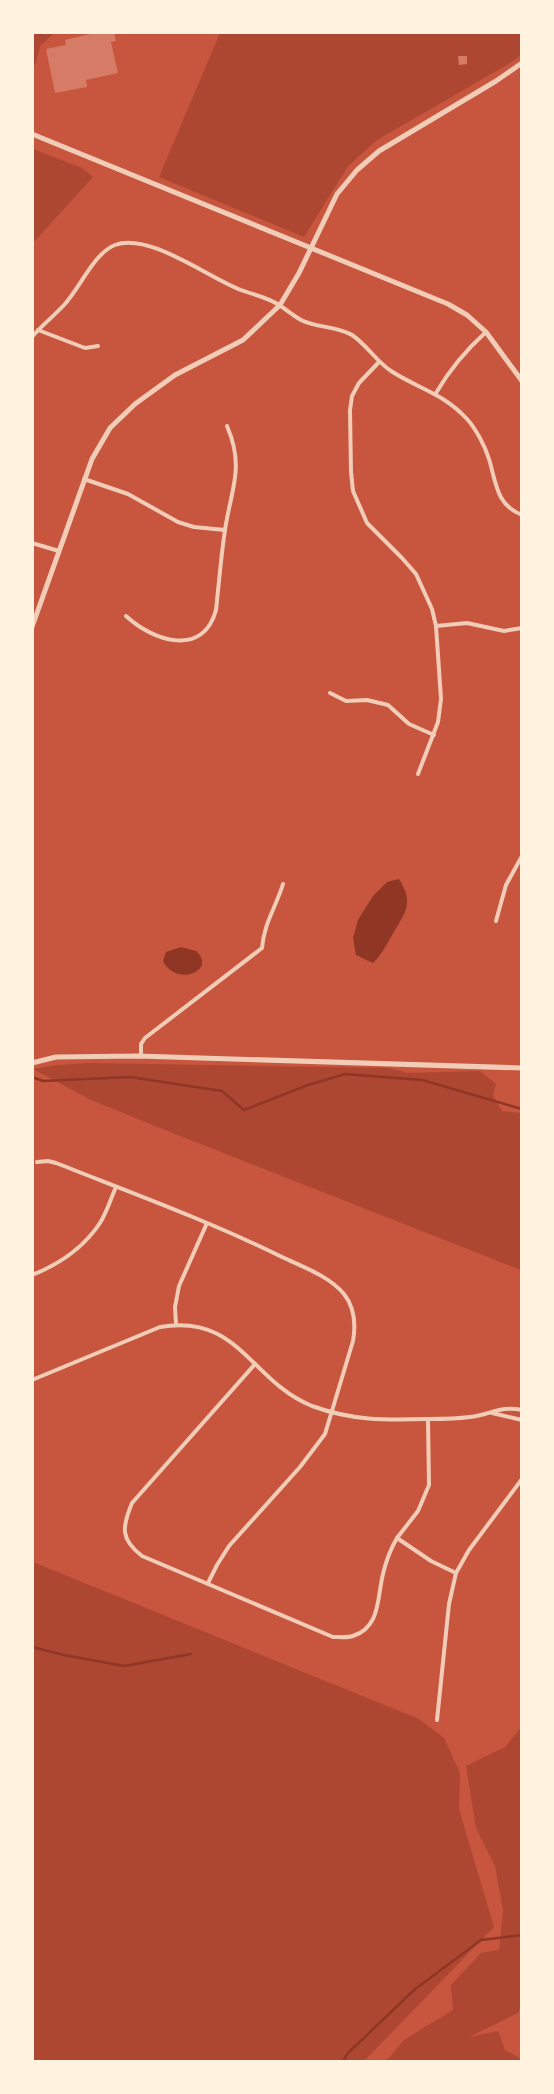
<svg xmlns="http://www.w3.org/2000/svg" width="554" height="2094" viewBox="0 0 554 2094" font-family="Signika,sans-serif">
<rect width="100%" height="100%" fill="#c8553d"/>
<g fill="#ae4732">
<polygon points="33,32 54,33 40,46 36,63 33,67"/>
<polygon points="220,33 521,33 521,54 515,60 377,140 348,166 304,237 159,177"/>
<polygon points="33,149 82,168 93,177 33,243"/>
<polygon points="88,1063 390,1068 407,1073 480,1071 496,1084 493,1095 502,1111 521,1113 521,1270 170,1132 91,1100 33,1069 57,1065"/>
<polygon points="33,1562 419,1719 444,1738 460,1773 459,1809 494,1927 364,2061 33,2061"/>
<polygon points="521,1727 521,2004 518,2013 469,2037 498,2031 505,2050 521,2059 521,2061 386,2061 404,2040 453,2010 451,1985 481,1953 499,1950 503,1911 495,1866 476,1828 466,1766 505,1747"/>
</g>
<g fill="#8f3625">
<path d="M399,879C413,901 407,911 395,930C388,942 383,953 373,963L356,955L353,938L358,920L373,896L387,882Z"/>
<path d="M181,947L196,951C198,953 202,957 202,961C204,975 174,983 163,961L166,952Z"/>
</g>
<g fill="none" stroke-linecap="round" stroke-linejoin="round">
<g stroke="#8f3625" stroke-width="2.5">
<polyline points="32,1077 43,1081 130,1077 222,1091 244,1110 308,1085 345,1074 422,1080 522,1109"/>
<polyline points="32,1647 64,1655 124,1666 191,1654"/>
<polyline points="343,2062 347,2054 414,1990 481,1940 522,1935"/>
</g>
</g>
<g fill="#d67c66">
<polygon points="98,32 114,32 116,41 111,42 118,73 86,80 87,87 55,93 46,49 66,45 65,40"/>
<polygon points="458,56 467,56 467,64 459,65"/>
</g>
<g fill="none" stroke-linecap="round" stroke-linejoin="round">
<g stroke="#f1ccb7" stroke-width="4">
<polyline points="38,330 85,348 98,346"/>
<path d="M32,337C42,325 54,316 64,305C80,288 94,253 115,245C149,232 209,278 241,290C254,295 267,297 279,305C287,310 294,316 301,320C317,328 337,326 352,335C367,345 376,361 391,371C419,389 443,393 467,419C476,429 485,446 489,459C496,482 496,505 522,515"/>
<polyline points="379,362 359,383 352,396 350,410 351,472 353,491 367,523 402,558 416,574 432,609 436,626 441,699 438,722 418,774"/>
<path d="M436,393C450,369 466,350 486,332"/>
<polyline points="84,479 128,494 178,522 194,527 225,530"/>
<polyline points="32,543 59,551"/>
<path d="M126,616C153,641 203,658 216,610C219,583 221,556 225,530C231,489 245,468 227,426"/>
<polyline points="436,626 467,623 504,631 522,628"/>
<polyline points="330,693 346,701 367,700 388,705 409,724 434,735"/>
<polyline points="496,921 506,885 522,856"/>
<path d="M141,1056V1044L145,1038L262,948C264,923 276,907 283,884"/>
<path d="M37,1162L48,1161L56,1163C132,1193 209,1221 282,1257C303,1267 329,1276 344,1294C355,1308 356,1324 353,1341L325,1434L300,1467L229,1546L217,1565L208,1583"/>
<path d="M32,1275C60,1264 84,1247 100,1223C107,1212 111,1198 116,1187"/>
<polyline points="176,1324 175,1307 179,1286 207,1223"/>
<path d="M255,1364L132,1503C122,1527 120,1539 142,1556L333,1637C339,1637 347,1638 353,1636C381,1627 377,1597 383,1574C386,1561 390,1550 397,1538L431,1561L456,1573"/>
<path d="M32,1380L160,1327C239,1313 250,1381 312,1406C353,1421 385,1420 428,1419C442,1419 456,1419 470,1417C490,1415 501,1405 522,1410"/>
<polyline points="492,1413 522,1420"/>
<polyline points="397,1538 418,1511 429,1485 428,1419"/>
<polyline points="437,1720 449,1604 456,1573 469,1550 522,1479"/>
</g>
<g stroke="#f1ccb7" stroke-width="5">
<polyline points="32,134 448,304 467,315 486,332 522,381"/>
<polyline points="32,627 92,459 110,428 135,404 175,375 243,340 280,305 299,273 337,194 357,170 379,151 496,81 522,63"/>
<polyline points="32,1063 56,1057 138,1056 522,1068"/>
</g>
</g>
<rect width="554" height="2094" fill="none" stroke="#fff3e0" stroke-width="68"/>
</svg>
